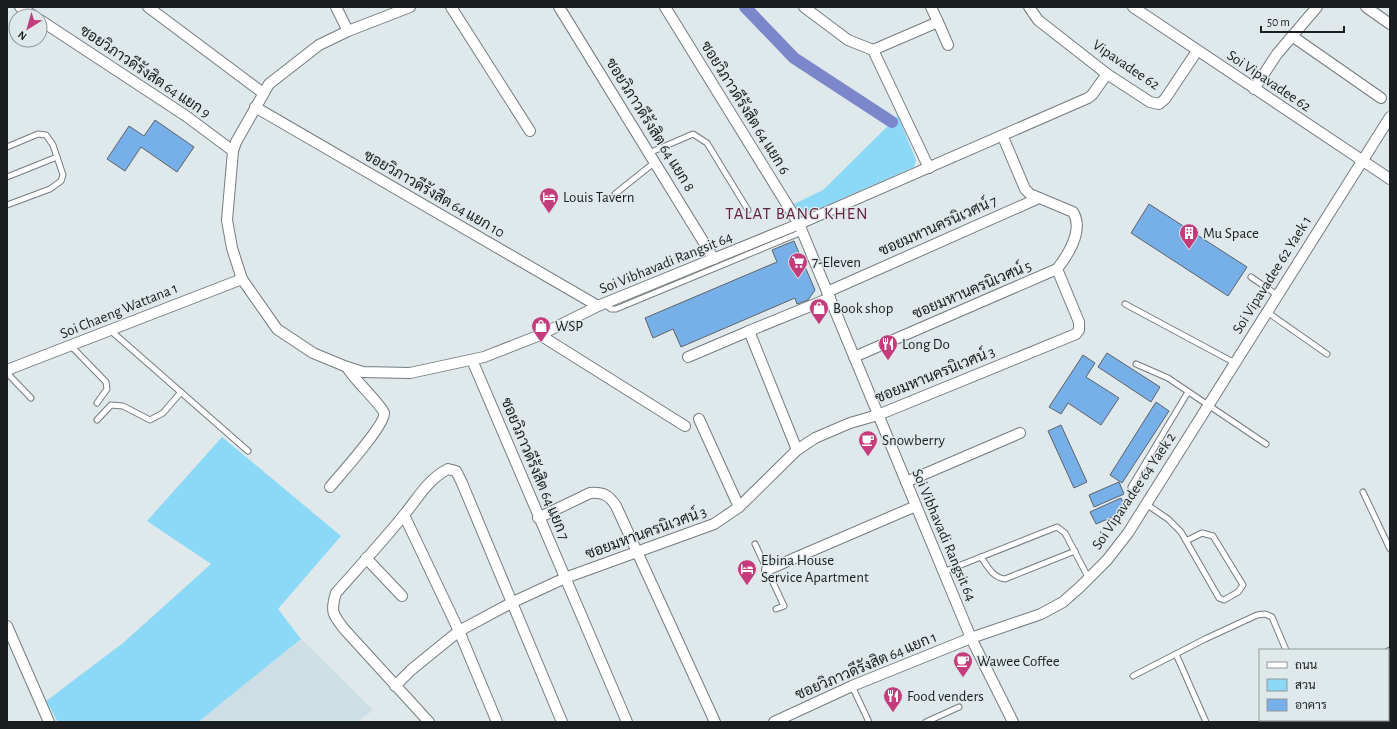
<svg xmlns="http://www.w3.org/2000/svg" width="1397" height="729" viewBox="0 0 1397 729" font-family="'Alegreya Sans',Sarabun,sans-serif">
<rect width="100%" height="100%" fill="#dfe8eb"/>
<polygon fill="#cddee5" points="301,639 373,710 357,722 198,722"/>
<g fill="#8cd9f7">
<polygon points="898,116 916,160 914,167 800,217 792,205 823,190"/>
<polygon points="222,437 341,536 278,609 301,639 198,722 58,722 46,701 123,643 211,564 147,521"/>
</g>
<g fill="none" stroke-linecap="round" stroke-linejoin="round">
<polyline stroke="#7c86ca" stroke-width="12" points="745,7 794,58 892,122"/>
</g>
<g fill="#77afe8" stroke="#5d6268">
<polygon points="155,120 194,147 177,172 141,147 125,171 107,159 129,126 144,136"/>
<polygon points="1149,204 1247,267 1228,296 1131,233"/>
<polygon points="794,241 815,290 808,300 797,304 795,298 681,347 673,329 653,338 645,318 777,262 772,250"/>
<polygon points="1107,353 1160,387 1151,402 1098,367"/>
<polygon points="1083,355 1095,363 1086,377 1119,398 1101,425 1068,403 1061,414 1049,407"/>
<polygon points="1156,402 1169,411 1122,483 1110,475"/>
<polygon points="1061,425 1087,482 1074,488 1048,431"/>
<polygon points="1119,482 1124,494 1094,507 1089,495"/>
<polygon points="1121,498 1127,511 1096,524 1090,512"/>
</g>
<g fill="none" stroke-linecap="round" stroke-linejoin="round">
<defs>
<g id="service">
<polyline points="7,147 38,134 46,135 53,145 63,175 61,181 50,189 7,205"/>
<polyline points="649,153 693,134 707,143 748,210"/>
<polyline points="7,177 57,157"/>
<polyline points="615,194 655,162"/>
<polyline points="1251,277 1277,295"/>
<polyline points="605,304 611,309 616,309 802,232"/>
<polyline points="1125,304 1235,363"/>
<polyline points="1267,312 1327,354"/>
<polyline points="110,330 248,451"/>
<polyline points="71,346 106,382 107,389 97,403"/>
<polyline points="1136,364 1168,378 1266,444"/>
<polyline points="7,373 31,398"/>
<polyline points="97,420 111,405 123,406 150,420 163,413 181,392"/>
<polyline points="1131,487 1188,392"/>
<polyline points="1363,492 1390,549"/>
<polyline points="1146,504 1168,519 1181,532 1219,598 1224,600 1238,592 1243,585 1213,536 1202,533 1186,541"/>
<polyline points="755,544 784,606 776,609"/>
<path d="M981,557C988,567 992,577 1005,579L1075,551"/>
<polyline points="943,572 1057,527 1065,533 1089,579"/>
<polyline points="1388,651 1390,650"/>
<polyline points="1176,654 1206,722"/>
<polyline points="1133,676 1205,639 1257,615 1265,614 1272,617 1286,650"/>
<polyline points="1388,684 1390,683"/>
<polyline points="852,686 869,722"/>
<polyline points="1388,716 1390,715"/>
<polyline points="1290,720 1291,722"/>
<polyline points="1375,721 1378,720"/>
<polyline points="926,722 959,707"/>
<polyline points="1276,722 1280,720"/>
</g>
<g id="minor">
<polyline points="20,7 34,16"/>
<polyline points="148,7 263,93"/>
<polyline points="336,7 348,31"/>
<polyline points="410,7 348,31 319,45 269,84 236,142 233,151 227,220 232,248 242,279 277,329 313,353 347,367 363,372 410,373 484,357 540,335 598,306 799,224 1088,98 1092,95 1107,74"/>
<polyline points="451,7 530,131"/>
<polyline points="559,7 714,259"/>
<polyline points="665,7 799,224 971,638 1013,722"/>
<polyline points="804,7 848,40 873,50 929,168"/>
<polyline points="1029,7 1038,20 1107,74 1150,102 1159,104 1165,99 1197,51"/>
<polyline points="1133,7 1390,179"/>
<polyline points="1366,7 1390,24"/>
<polyline points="40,20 186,116 233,151"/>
<polyline points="938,22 948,45"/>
<polyline points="1292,36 1381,98"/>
<polyline points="873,50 938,22 931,7"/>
<polyline points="1254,89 1277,54 1317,7"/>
<polyline points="255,107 598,306"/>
<polyline points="827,292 1039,198"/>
<polyline points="540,335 685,426"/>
<polyline points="688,357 749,331"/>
<polyline points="854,357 1057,269"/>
<polyline points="472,360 627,722"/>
<polyline points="7,370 242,279"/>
<polyline points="699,419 739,507"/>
<polyline points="797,450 749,331 830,298"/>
<polyline points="906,482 1020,433"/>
<path d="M330,487C339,476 386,424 384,413C382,405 353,379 347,367"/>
<polyline points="404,515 459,631 497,722"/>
<path d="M538,518L590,493C603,492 609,495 616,506L715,722"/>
<polyline points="366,558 402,596"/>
<polyline points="767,570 916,506"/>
<polyline points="7,626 49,722"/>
<path d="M395,686L411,670L459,631L513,602L565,578L714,524L739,507L797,450L815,438L850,423L878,415L1076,334L1079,330V322L1057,269C1068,255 1084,230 1073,212L1030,194L1025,189L1003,137"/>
<path d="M429,722L345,630C333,615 330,612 336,593C359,567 382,542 404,515C418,498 428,479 448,469L456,471L462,483L562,722"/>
<polyline points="774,722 852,686 971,638 1041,614 1063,602 1080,587 1107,560 1128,533 1390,117"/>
</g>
</defs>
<use href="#service" stroke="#747c7f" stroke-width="7"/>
<use href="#minor" stroke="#747c7f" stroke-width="12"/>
<use href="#service" stroke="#fff" stroke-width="5"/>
<use href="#minor" stroke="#fff" stroke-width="10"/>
</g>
<defs>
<symbol id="hotel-pin" viewBox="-11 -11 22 30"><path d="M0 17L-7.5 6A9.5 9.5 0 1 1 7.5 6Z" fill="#c43c7b" stroke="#dfe8eb"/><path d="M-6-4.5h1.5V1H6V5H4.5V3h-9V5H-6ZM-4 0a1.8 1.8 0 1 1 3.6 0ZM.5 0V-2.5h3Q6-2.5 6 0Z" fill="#fff"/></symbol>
<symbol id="building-pin" viewBox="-11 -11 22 30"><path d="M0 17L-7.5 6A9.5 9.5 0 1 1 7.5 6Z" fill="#c43c7b" stroke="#dfe8eb"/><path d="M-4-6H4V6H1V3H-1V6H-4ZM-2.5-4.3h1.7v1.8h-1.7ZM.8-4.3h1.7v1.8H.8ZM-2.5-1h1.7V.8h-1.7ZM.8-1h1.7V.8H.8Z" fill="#fff"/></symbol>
<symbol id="supermarket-pin" viewBox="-11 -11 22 30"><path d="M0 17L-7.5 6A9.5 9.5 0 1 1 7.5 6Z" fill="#c43c7b" stroke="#dfe8eb"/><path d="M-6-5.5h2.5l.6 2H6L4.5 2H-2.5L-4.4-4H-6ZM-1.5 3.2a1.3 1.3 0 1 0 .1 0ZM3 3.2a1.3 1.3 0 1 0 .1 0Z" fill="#fff"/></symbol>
<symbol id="shop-pin" viewBox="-11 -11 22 30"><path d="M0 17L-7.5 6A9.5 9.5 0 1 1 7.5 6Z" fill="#c43c7b" stroke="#dfe8eb"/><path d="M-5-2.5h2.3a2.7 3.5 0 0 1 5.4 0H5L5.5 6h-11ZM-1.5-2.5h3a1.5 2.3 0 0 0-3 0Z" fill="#fff"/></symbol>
<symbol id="restaurant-pin" viewBox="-11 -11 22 30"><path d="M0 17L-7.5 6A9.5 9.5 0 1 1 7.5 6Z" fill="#c43c7b" stroke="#dfe8eb"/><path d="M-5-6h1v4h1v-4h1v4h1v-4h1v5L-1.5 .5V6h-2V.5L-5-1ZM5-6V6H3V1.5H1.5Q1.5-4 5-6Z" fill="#fff"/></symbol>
<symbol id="cafe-pin" viewBox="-11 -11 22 30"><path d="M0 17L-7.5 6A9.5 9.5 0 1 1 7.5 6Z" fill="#c43c7b" stroke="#dfe8eb"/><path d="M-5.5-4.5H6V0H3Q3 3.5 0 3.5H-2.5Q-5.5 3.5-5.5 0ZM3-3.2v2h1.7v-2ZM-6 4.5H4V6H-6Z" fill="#fff"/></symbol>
</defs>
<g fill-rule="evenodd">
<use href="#hotel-pin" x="538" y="186" width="22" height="30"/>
<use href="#building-pin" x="1178" y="222" width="22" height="30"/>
<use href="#supermarket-pin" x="787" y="251" width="22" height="30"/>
<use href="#shop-pin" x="808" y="297" width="22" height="30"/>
<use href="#shop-pin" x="530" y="315" width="22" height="30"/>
<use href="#restaurant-pin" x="877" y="333" width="22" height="30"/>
<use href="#cafe-pin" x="857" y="429" width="22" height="30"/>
<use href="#hotel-pin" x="736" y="558" width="22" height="30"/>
<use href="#cafe-pin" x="952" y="650" width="22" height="30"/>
<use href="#restaurant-pin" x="882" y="685" width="22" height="30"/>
</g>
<g text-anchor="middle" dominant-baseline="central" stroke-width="3" stroke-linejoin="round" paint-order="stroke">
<g font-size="15" fill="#1b1e20" stroke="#dfe8eb">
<text transform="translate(1126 65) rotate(34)">Vipavadee 62</text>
<text transform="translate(145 72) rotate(34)">ซอยวิภาวดีรังสิต 64 แยก 9</text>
<text transform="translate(1269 81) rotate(34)">Soi Vipavadee 62</text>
<text transform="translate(745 108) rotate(58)">ซอยวิภาวดีรังสิต 64 แยก 6</text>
<text transform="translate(650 125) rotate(58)">ซอยวิภาวดีรังสิต 64 แยก 8</text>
<text transform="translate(434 194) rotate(30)">ซอยวิภาวดีรังสิต 64 แยก 10</text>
<text transform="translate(938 226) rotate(-24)">ซอยมหานครนิเวศน์ 7</text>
<text transform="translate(666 263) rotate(-22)">Soi Vibhavadi Rangsit 64</text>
<text transform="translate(1272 275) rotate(-58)">Soi Vipavadee 62 Yaek 1</text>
<text transform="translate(972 290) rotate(-23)">ซอยมหานครนิเวศน์ 5</text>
<text transform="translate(119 311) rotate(-22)">Soi Chaeng Wattana 1</text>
<text transform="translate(935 375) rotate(-22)">ซอยมหานครนิเวศน์ 3</text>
<text transform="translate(535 469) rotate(67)">ซอยวิภาวดีรังสิต 64 แยก 7</text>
<text transform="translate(1134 491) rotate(-56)">Soi Vipavadee 64 Yaek 2</text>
<text transform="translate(646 533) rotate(-20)">ซอยมหานครนิเวศน์ 3</text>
<text transform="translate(944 535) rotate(67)">Soi Vibhavadi Rangsit 64</text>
<text transform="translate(866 666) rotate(-23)">ซอยวิภาวดีรังสิต 64 แยก 1</text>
</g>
<g font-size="15" fill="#1b1e20" stroke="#dfe8eb" text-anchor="start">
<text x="563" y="197">Louis Tavern</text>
<text x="1203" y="233">Mu Space</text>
<text x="812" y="262">7-Eleven</text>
<text x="833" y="308">Book shop</text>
<text x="555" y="326">WSP</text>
<text x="902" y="344">Long Do</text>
<text x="882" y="440">Snowberry</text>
<text x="761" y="560">Ebina House<tspan x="761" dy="17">Service Apartment</tspan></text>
<text x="977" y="661">Wawee Coffee</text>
<text x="907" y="696">Food venders</text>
</g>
<g font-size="17" letter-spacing="1" fill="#64223f" stroke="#dfe8eb">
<text x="797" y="213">TALAT BANG KHEN</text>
</g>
</g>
<rect width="1397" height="729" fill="none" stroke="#1b1e20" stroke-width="16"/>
<rect x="1259" y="649" width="130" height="72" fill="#dfe8eb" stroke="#91979a"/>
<rect x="1267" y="662" width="20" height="6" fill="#ffffff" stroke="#91979a"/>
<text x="1295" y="669" font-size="12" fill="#1b1e20">ถนน</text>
<rect x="1267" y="679" width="20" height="12" fill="#8cd9f7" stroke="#91979a"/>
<text x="1295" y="689" font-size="12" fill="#1b1e20">สวน</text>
<rect x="1267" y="699" width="20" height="12" fill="#77afe8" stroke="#91979a"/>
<text x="1295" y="709" font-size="12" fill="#1b1e20">อาคาร</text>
<g transform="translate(28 28) rotate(217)"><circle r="19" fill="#dfe8eb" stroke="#91979a"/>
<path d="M0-3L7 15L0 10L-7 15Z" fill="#c43c7b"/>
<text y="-6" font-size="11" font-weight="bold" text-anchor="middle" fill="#1b1e20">N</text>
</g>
<path d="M1261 26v6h83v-6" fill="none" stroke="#1b1e20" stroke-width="2"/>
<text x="1267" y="26" font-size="12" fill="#1b1e20" stroke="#dfe8eb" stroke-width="3" paint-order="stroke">50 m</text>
</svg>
